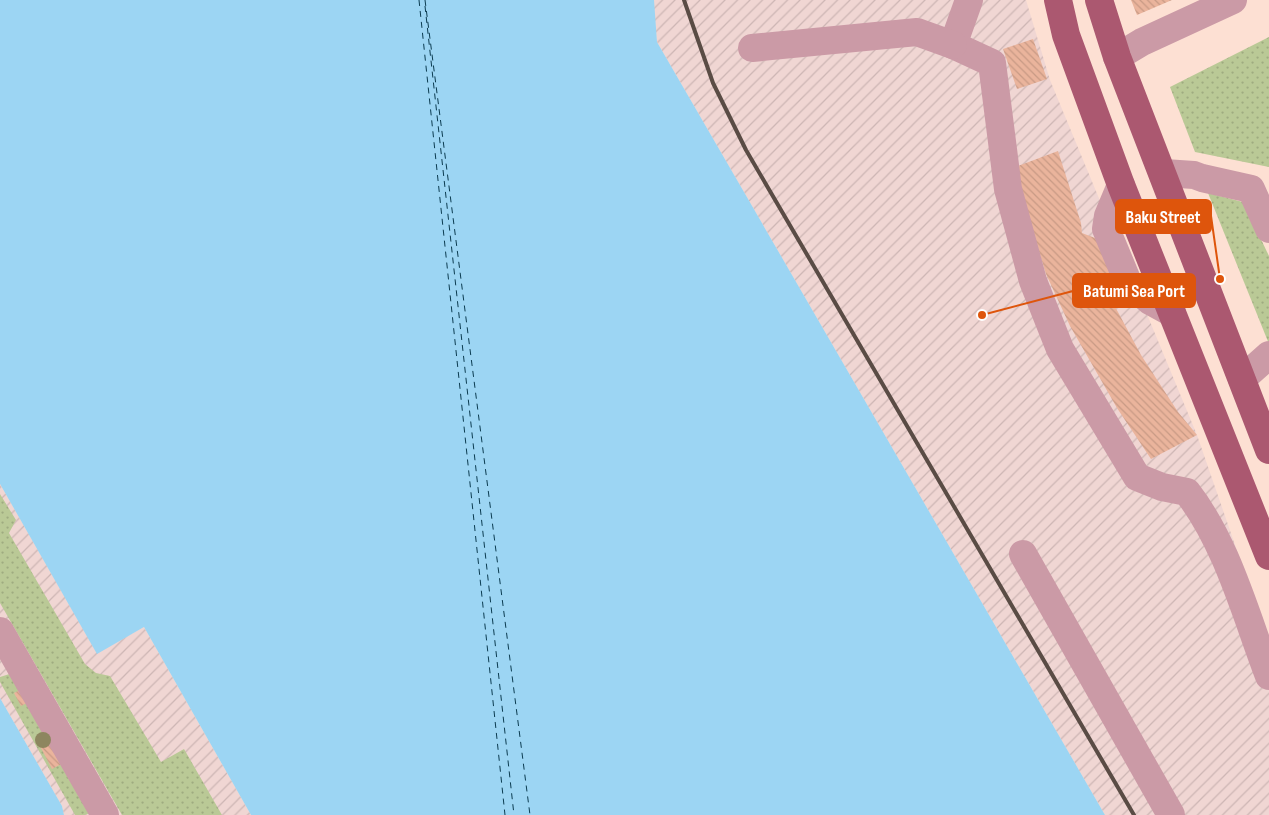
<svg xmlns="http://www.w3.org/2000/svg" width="1269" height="815" viewBox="0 0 1269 815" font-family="'Sofia Sans Condensed',sans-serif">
<defs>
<pattern id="industrial-furrows" width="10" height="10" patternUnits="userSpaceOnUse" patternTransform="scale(1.25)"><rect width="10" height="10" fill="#f0d6d3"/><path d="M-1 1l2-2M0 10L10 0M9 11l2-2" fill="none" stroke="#cdb6b4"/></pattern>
<pattern id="grass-dots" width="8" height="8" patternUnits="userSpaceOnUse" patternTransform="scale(1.25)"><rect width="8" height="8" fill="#bac996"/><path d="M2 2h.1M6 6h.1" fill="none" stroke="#9fab80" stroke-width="1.8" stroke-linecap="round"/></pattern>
<pattern id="building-back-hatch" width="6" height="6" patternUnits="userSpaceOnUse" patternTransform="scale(1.25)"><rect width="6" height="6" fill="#eab49c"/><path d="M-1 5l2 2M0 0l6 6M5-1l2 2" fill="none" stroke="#c89a85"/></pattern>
</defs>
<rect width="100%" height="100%" fill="#fde0d3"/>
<g fill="url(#industrial-furrows)">
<polygon points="653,0 1026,0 1050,80 1197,435 1269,643 1269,815 1105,815 657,42"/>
<polygon points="0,484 97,653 144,627 251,815 64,815 62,806 0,698"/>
</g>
<g fill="url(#grass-dots)">
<polygon points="1269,37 1269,167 1195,152 1170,87"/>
<polygon points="1208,193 1243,202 1269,256 1269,344"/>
<polygon points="0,494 16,520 9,533 85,664 96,673 110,676 161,762 184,749 222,815 122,815 0,603"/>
<polygon points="22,670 101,808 85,815 75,815 0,682 0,677"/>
</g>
<g fill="#9cd5f3">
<polygon points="0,0 654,0 657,42 1105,815 251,815 144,627 97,654 0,484"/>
<polygon points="0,698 62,806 64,815 0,815"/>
</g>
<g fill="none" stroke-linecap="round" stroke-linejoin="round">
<g stroke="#0b3b50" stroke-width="1" stroke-dasharray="6 5" stroke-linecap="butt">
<polyline points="419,0 505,815"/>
<polyline points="425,0 530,815"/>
<polyline points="425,6 514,815"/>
</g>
</g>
<g fill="url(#building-back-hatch)">
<polygon points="1131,0 1172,0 1137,15"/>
<polygon points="1033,39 1047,79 1017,89 1003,49"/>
<polygon points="1058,151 1081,223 1082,233 1100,240 1112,267 1110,277 1104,286 1141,355 1178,412 1197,435 1151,459 1117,408 1070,326 1046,274 1030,223 1015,167"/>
<polygon points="26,687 33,700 21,706 14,693"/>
<polygon points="56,737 69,760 52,769 40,746"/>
</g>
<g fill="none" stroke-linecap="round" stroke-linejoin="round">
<g stroke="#cb9aa6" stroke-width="28">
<path d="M969,0L953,45L992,63L1008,189L1033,281L1060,349L1137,477L1162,487L1187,492C1227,543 1246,616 1269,676"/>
<polyline points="752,48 917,32 953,45"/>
<polyline points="1117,57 1142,42 1233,0"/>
<polyline points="1164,173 1194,175 1202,178 1251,189 1269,229"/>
<polyline points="1121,185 1108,216 1106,229 1128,282 1150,301 1172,313"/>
<polyline points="1242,379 1269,355"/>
<polyline points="1023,554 1171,815"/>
<polyline points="0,631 105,815"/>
</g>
<g stroke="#ab5870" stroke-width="28">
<polyline points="1058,0 1066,35 1121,185 1269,556"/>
<polyline points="1099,0 1117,57 1269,450"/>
</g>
<polyline stroke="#5a4c45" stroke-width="4" points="684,0 713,83 746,150 1134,815"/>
</g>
<circle fill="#8d865f" cx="43" cy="740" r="8"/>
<path fill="none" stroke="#de550c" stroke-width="2" d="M1220 279L1211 216M982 315L1073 291"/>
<g fill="#de550c" stroke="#fff" stroke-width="2">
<circle cx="1220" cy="279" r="5"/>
<circle cx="982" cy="315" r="5"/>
</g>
<g fill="#de550c" stroke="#de550c" stroke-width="2">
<rect x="1116" y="200" width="95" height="33" rx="5"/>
<rect x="1073" y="274" width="122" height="33" rx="5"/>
</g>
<g font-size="18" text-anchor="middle" font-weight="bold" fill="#fff">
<text x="1163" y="223">Baku Street</text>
<text x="1134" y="297">Batumi Sea Port</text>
</g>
</svg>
